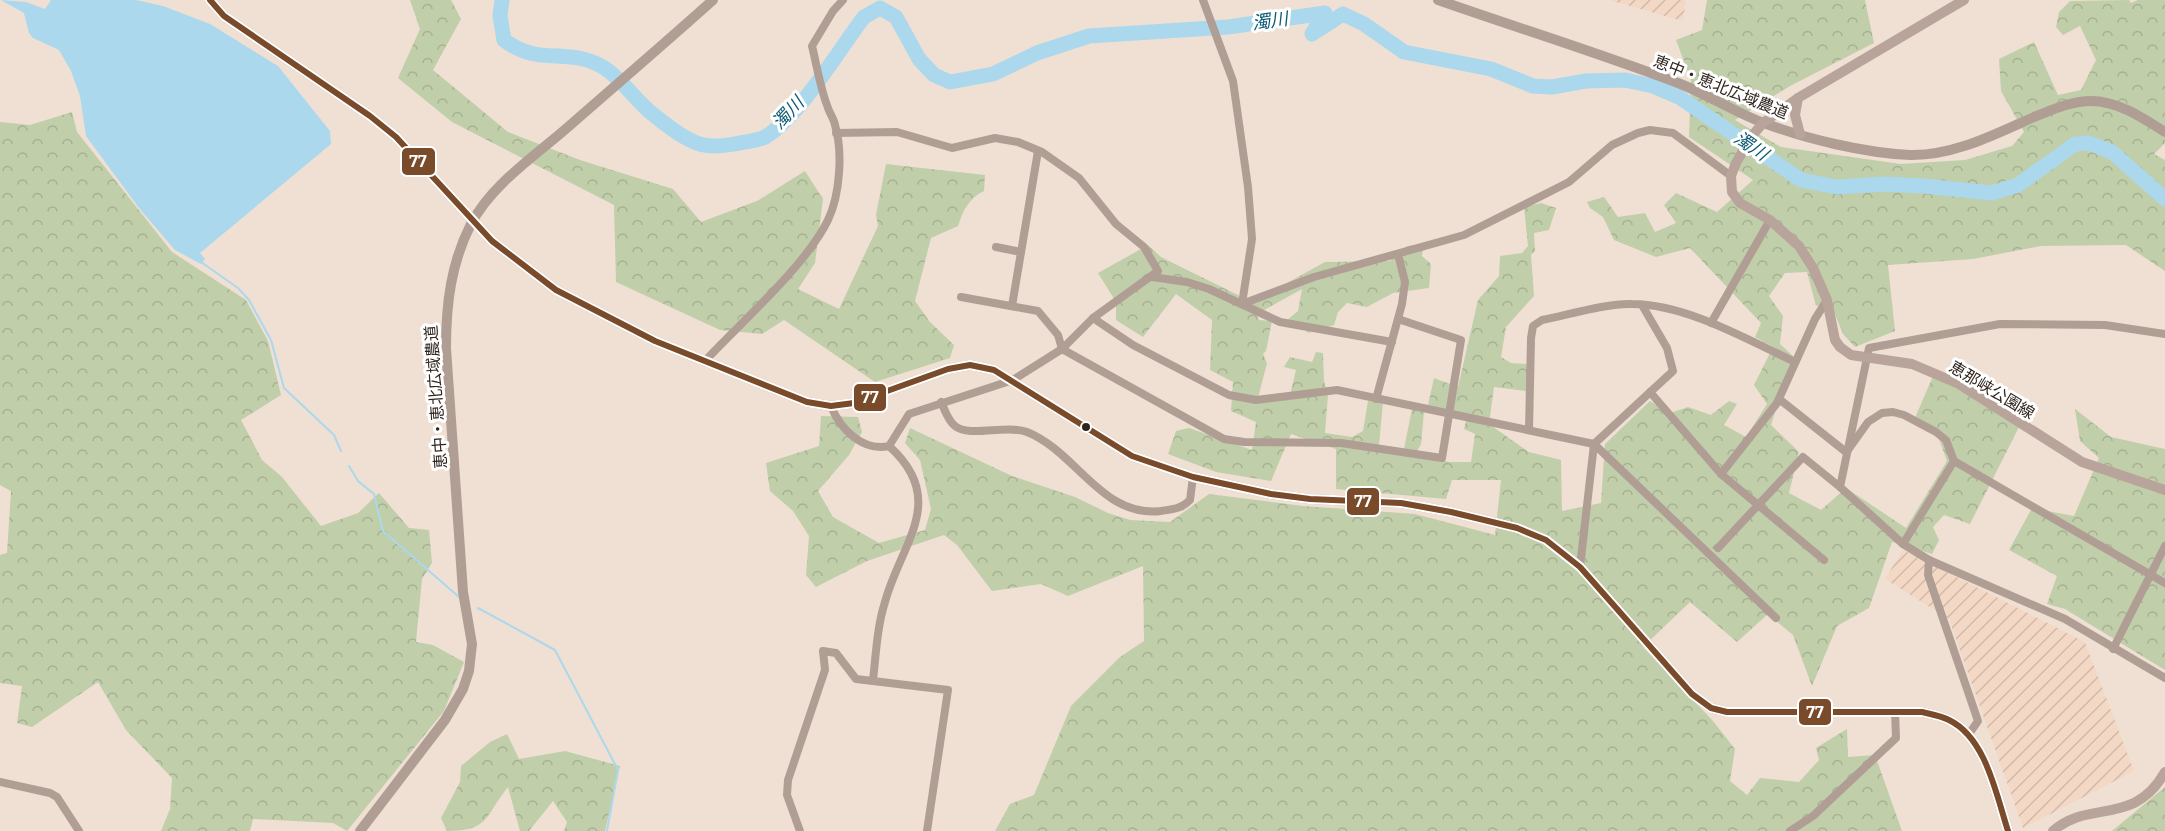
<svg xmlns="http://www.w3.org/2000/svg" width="2165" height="831" viewBox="0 0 2165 831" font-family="Bitter,'Noto Sans JP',serif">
<defs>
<pattern id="industrial-furrows" width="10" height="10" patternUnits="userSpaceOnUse" patternTransform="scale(1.5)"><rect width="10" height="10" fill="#f3d9c5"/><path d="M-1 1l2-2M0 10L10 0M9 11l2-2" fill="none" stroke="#d1baa9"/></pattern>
<pattern id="forest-crowns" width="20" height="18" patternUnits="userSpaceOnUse" patternTransform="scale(1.5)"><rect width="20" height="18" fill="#c1ceaa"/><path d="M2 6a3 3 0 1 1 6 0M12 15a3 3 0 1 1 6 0" fill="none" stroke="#a6b192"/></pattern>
</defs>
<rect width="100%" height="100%" fill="#efe0d3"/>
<g fill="url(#industrial-furrows)">
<polygon points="1609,0 1686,0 1683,21"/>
<polygon points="1903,550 2085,642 2134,771 2023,828 1949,619 1885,579"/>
</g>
<g fill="url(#forest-crowns)">
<path d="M410,0H451L461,19L433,70L508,132L580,160L673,189L701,222L757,201L805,171L823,199L815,263L798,289L839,309L878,226L876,215L886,164L985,175L984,191C969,198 963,210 958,226L931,238L915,301L930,322L954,345L950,358L875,382L784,320L762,334L720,330L616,282L614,205L452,122L398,78L420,29Z"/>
<polygon points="1707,0 1865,0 1874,43 1790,86 1735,120 1781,147 1901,164 1965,160 2012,146 2024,132 2001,91 1999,59 2034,42 2058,95 2081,90 2096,60 2080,26 2063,35 2056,27 2059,12 2070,1 2129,0 2131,3 2138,0 2165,0 2165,143 2154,154 2165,160 2165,271 2126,245 2041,246 1973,259 1888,265 1895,331 1855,347 1843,334 1830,302 1816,306 1807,272 1785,273 1769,296 1783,316 1780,344 1793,356 1771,425 1799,452 1789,493 1821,510 1846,488 1906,528 1947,461 1939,439 1915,418 1936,369 2019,427 1970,524 1944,515 1933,527 1939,540 1932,554 1892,542 1869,608 1837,626 1812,686 1793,635 1768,614 1737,642 1690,602 1643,647 1713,721 1735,749 1730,781 1747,795 1760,778 1799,782 1819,760 1816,748 1847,729 1848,757 1875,755 1902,831 995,831 1010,804 1034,795 1071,706 1120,657 1144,641 1143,566 1068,596 1041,584 992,591 957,545 944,535 867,561 816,587 806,575 809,536 793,511 770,491 766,463 819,446 821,416 858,417 862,432 849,455 818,491 833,517 879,543 925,530 931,509 920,460 905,443 910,428 1012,476 1075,497 1108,513 1130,520 1170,522 1209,494 1303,506 1415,514 1495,535 1501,480 1452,480 1446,499 1336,489 1336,449 1291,434 1271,481 1216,472 1168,454 1176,431 1189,428 1252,450 1256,422 1231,411 1233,382 1210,370 1212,320 1176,294 1143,337 1116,320 1116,302 1098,273 1148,245 1161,257 1252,302 1325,262 1390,261 1407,246 1423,244 1422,256 1431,264 1429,288 1393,293 1367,307 1347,303 1338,312 1334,325 1308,333 1297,321 1286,321 1298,311 1302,289 1257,314 1259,320 1272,321 1266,351 1263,354 1267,363 1257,402 1289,399 1296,370 1284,367 1290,357 1312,362 1316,352 1323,353 1324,381 1328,395 1325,433 1352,437 1363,431 1368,401 1383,403 1379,445 1404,449 1412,409 1424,412 1421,444 1415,455 1450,462 1471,462 1475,434 1464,429 1466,421 1456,414 1428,405 1434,378 1458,387 1478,300 1499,276 1500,256 1522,253 1528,246 1524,207 1541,203 1556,208 1549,230 1534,233 1535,251 1531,255 1534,296 1506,327 1501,357 1511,363 1528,364 1527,391 1494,387 1489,424 1529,452 1561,460 1562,511 1601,503 1605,444 1650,401 1670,413 1688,407 1711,415 1729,401 1737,404 1724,425 1746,437 1767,404 1754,385 1773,347 1755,337 1761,323 1690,248 1656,257 1614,240 1603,217 1590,208 1587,202 1604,197 1618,217 1645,213 1655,232 1676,223 1664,205 1676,193 1717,212 1753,180 1689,137 1691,80 1676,40 1702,30"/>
<polygon points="72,112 77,132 172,252 246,300 268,341 281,395 241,420 262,460 282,477 321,526 358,513 379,493 409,528 429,530 432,563 422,579 416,642 433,645 464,662 444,711 347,831 333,823 253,819 250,831 161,831 170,809 172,778 126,730 98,682 32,727 17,723 22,686 0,683 0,555 7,553 11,491 0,485 0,122 30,125"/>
<polygon points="2075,409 2111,437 2165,449 2165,670 2065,609 2047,604 2057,576 2009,550 2032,508 2074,516 2099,458 2080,441"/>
<path d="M507,734L519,759L565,751L620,766L605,831H564L567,822L553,801L529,831H520L508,787C485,816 489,831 447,831L441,818L460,782L461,766L490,742Z"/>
<polygon points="2165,787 2165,831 2112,831"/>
</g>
<polygon fill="#abd8ec" points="1,0 26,2 45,9 51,0 136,0 163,6 210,24 278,66 330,131 331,144 200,253 205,259 201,264 175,250 139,208 86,136 80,96 71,71 59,50 33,38 29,33 24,13"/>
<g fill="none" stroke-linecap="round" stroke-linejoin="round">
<g stroke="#abd8ec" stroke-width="2">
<polyline points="201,262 238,288 249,300 271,340 284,388 334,435 341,451"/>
<polyline points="349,466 358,481 374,494 383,531 459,597"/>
<polyline points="478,608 555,650 618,770 607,831"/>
</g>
<path stroke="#abd8ec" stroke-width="15" d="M502,0L500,16L504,40C540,68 570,45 606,69C622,80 634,98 649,111C661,121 676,133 690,140C704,148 719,147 734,144C743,142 757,141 765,137C800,116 838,51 864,17L880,8L896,17L919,59L934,75L950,82L993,74L1037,53L1089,36L1228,27L1325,13L1312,34L1343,14L1364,24L1404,52L1491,69L1533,86L1552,87L1586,81L1625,80L1653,86L1679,97L1801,180L1837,187L1883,184L1924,186L1992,193L2018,185L2075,144L2089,143L2112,152L2165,199"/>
<g stroke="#b09e95" stroke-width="8">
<polyline points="1203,0 1233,81 1248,187 1252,239 1242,304"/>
<polyline points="996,247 1021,252"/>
<polyline points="1152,277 1187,282 1209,289 1280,322 1392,342"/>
<polyline points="961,297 1038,311 1058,335 1062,349 1224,439 1244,442 1341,443 1442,458 1461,340 1398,319"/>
<polyline points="1242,304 1314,277 1464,235 1569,182 1612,145 1638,133 1650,130 1673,133 1731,176"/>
<polyline points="1012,306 1038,151"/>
<polyline points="1093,318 1133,345 1229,395 1256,400 1337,390 1594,444 1776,618"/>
<polyline points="1711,323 1770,220"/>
<polyline points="2165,334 2105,325 2000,324 1869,348 1840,487 1903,544 1929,560 2065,619 2165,678"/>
<path d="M704,362C740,323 805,267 828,220C840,195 843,152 835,125C834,119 830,114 828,108C820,88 817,66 812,46L833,11L843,0"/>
<polyline points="1650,392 1721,474 1824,560"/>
<polyline points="1376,399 1402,304 1405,282 1398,254"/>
<polyline points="1779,399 1846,452"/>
<path d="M941,402C945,410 948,421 955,426C969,438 1007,424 1027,432C1077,452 1102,518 1161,511C1174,509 1181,509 1190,500L1193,477"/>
<path d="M831,406C840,429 863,452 889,446L909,414L1013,380L1062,349L1093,318L1158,271L1144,247L1116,224L1079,178L1042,152L1018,142L995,138L952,148L897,132L836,133"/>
<path d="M1529,430L1531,338L1533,326L1542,320C1568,315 1607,303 1632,304C1686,304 1748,340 1795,362"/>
<polyline points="1848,450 1868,422 1882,413 1893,412 1904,415 1936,432 1946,440 1954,461 2165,583"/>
<polyline points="1721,474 1777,403 1815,319 1827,300"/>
<polyline points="1903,544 1954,461"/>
<polyline points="1718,548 1803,457 1840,487"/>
<polyline points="1929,560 1928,575 1978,721 1969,734"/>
<polyline points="1580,567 1594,444 1673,371 1667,348 1642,305"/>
<polyline points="2113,649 2165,546"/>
<path d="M873,680C876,654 877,627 885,602C901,543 949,500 889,446"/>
<polyline points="0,782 50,793 57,797 79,831"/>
<polyline points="800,831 787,795 788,780 825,670 823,651 836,653 856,679 948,690 927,831"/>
<polyline points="1790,831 1813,816 1896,738 1895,712"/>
</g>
<g stroke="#b09e95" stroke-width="10">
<path d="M210,0L224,16L370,116L396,137L492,241L556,290L655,341L807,402L831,406L854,403L948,369L970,365L994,370L1132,456L1193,477L1271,494L1310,499L1401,503L1451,512L1517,528L1546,540L1580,567L1692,694L1711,708L1727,712H1922C1930,714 1941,716 1949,720C1986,738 1996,794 2008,831"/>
<path d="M1438,0C1518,28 1599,53 1678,83C1707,94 1734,112 1764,123C1806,139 1865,153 1910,155C1954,156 1995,134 2034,117C2052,110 2071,101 2091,101C2118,101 2143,118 2165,132"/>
<path d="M360,831L445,720L463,689L469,671L472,644L463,592L446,348C446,304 451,263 471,224C492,184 535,156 568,127C616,85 665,43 713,0"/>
</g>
<g stroke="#b9a49b" stroke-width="10">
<polyline points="1964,0 1798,98 1763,123 1751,137 1736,163 1731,176 1732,192 1740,203 1770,220 1799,246 1813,268 1827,300 1835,340 1840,347 1851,355 1912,364 1959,384 2082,462 2165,490"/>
<polyline points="1798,98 1795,115 1800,134"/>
<path d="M2053,831C2089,799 2134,827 2165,772"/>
</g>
<defs>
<path id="bus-1" d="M210,0L224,16L370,116L396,137L492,241L556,290L655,341L807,402L831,406L854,403L948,369L970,365L994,370L1132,456L1193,477L1271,494L1310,499L1401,503L1451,512L1517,528L1546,540L1580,567L1692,694L1711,708L1727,712H1922C1930,714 1941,716 1949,720C1986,738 1996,794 2008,831"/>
</defs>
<use href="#bus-1" stroke="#fff" stroke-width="10"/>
<use href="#bus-1" stroke="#7a4b2a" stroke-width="6"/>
</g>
<circle fill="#2f251d" stroke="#fff" stroke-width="2" cx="1086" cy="427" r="5"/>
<g text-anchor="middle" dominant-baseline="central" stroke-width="6" stroke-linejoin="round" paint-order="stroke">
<g font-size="16" fill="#2f251d" stroke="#fff">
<text transform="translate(1721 87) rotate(22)">恵中・恵北広域農道</text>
<text transform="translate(1992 390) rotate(31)">恵那峡公園線</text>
<text transform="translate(436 397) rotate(-94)">恵中・恵北広域農道</text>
</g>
<g font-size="18" font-style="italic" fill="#0e5a76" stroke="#fff">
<text transform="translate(1270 21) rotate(-8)">濁川</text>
<text transform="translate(788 113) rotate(-47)">濁川</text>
<text transform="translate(1751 146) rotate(34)">濁川</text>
</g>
</g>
<g stroke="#fff" stroke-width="2">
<rect x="401" y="147" width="35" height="29" rx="6" fill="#7a4b2a"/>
<rect x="853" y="383" width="34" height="29" rx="6" fill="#7a4b2a"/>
<rect x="1346" y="487" width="34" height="29" rx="6" fill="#7a4b2a"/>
<rect x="1798" y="698" width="34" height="28" rx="6" fill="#7a4b2a"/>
</g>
<g font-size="16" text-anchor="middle" font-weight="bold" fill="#fff">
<text x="418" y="167">77</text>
<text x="870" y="403">77</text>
<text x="1363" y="507">77</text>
<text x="1815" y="718">77</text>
</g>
</svg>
